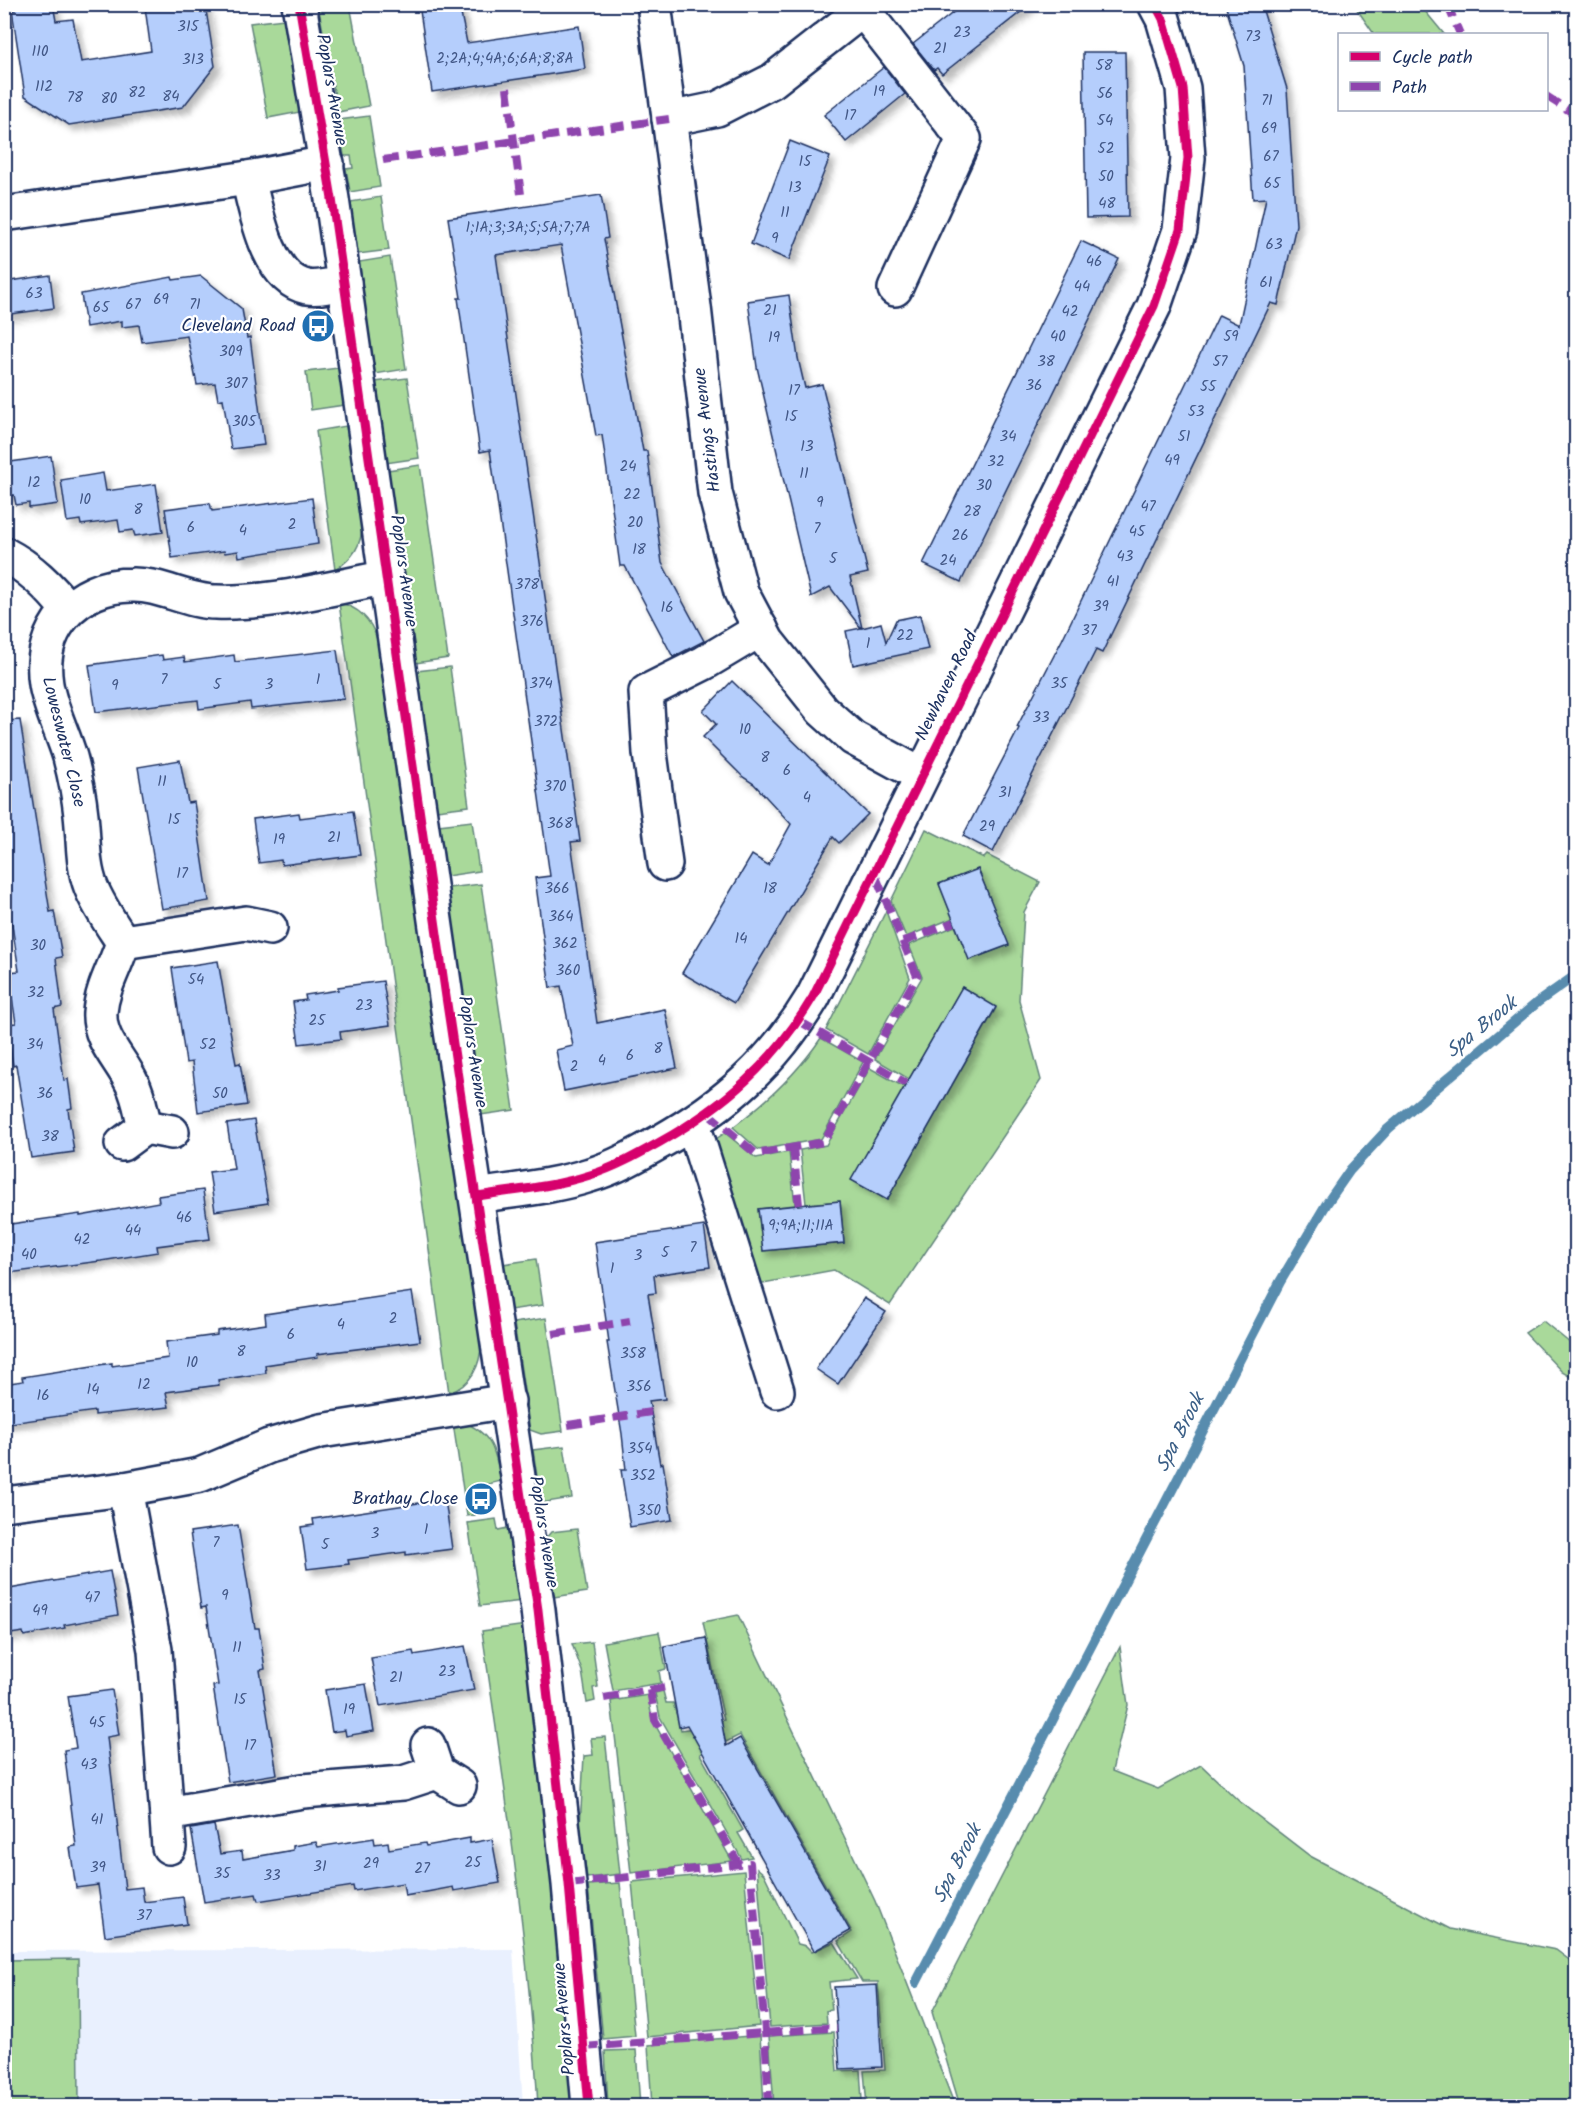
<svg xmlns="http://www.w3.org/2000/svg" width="1581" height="2111" viewBox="0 0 1581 2111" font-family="Kalam,sans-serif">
<defs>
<filter id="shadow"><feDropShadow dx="5.5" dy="5.5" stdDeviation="3" flood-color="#0004"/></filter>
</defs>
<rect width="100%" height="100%" fill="#fff"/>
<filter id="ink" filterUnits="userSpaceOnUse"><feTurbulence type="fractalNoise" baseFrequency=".0167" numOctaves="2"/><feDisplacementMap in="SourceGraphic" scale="12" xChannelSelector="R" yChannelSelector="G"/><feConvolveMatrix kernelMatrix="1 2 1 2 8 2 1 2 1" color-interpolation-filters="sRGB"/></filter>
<g filter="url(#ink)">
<polygon fill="#e9f0fe" points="513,1949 523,2106 5,2106 5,1951"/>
<g fill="#a9d99a" stroke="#62847c" stroke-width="1.5">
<polygon points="318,5 350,5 369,106 338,112"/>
<polygon points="1354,5 1420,5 1444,34 1374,34"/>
<polygon points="284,19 300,112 268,118 250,23"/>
<polygon points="369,116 380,187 350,192 346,169 353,168 351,156 344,156 339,120"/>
<polygon points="381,197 389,250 358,254 350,202"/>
<polygon points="390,257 406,369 375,374 359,262"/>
<polygon points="338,368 344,405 311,410 306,372"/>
<polygon points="407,378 419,458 386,463 375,382"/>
<path d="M346,426L362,524C362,546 353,558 335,570L316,431Z"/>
<polygon points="420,465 448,658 416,663 388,470"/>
<path d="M339,603C358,607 371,620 377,639L481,1343C481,1366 471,1385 449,1393Z"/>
<polygon points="450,667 469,806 437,810 417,671"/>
<polygon points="472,821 479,871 447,876 439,825"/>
<polygon points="926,829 984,858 987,855 1040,882 1024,912 1019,1000 1041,1080 890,1305 834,1270 758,1284 707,1145 725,1133 756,1158 789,1152 795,1205 758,1209 763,1251 844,1243 840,1201 806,1204 800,1150 826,1145 870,1068 904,1087 852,1180 887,1200 996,1008 962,987 909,1079 875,1059 922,977 909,945 955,926 970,960 1008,945 978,869 939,884 953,918 906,937 891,901"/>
<polygon points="481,884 514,1110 481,1115 448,888"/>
<polygon points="886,911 910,978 868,1054 826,1030"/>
<path d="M821,1038L863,1062L821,1139L759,1150L733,1127C768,1101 797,1074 821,1038Z"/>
<polygon points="536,1259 543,1305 510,1310 503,1264"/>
<polygon points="546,1318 563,1431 541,1434 530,1430 514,1323"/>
<polygon points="1543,1321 1576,1348 1576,1380 1562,1372 1525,1333"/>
<path d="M461,1422C492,1431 496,1453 501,1481L471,1488L475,1515L467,1516L453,1423Z"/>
<polygon points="564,1446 572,1498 541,1503 533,1450"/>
<polygon points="496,1519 498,1530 508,1528 522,1601 480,1606 468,1523"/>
<polygon points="577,1529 587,1592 554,1597 545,1539 551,1532"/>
<polygon points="738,1615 875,1901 955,2106 867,2106 864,2071 885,2070 878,1982 862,1982 838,1941 852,1932 740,1735 726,1742 713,1723 724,1720 703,1622"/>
<path d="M526,1625L558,1939L571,2106H538C529,1947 505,1789 482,1631Z"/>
<polygon points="659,1632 666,1669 659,1671 661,1683 613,1691 604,1642"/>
<polygon points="592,1642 598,1687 593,1688 595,1701 587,1703 582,1671 572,1644"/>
<polygon points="1120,1647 1128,1705 1112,1771 1158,1789 1201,1765 1242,1804 1310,1856 1450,1929 1556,1950 1576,1965 1576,2106 960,2106 932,2012"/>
<polygon points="663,1691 666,1703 673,1703 681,1730 700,1727 711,1747 700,1754 743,1830 738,1833 752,1857 742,1859 660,1717 655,1693"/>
<polygon points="648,1695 652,1719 732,1861 631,1873 611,1701"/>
<polygon points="605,1737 620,1874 587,1878 580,1827 584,1756 593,1755 591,1738"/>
<polygon points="757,1868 764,1874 798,1944 806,1946 812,1952 834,1942 857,1979 829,1982 832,2010 826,2011 827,2023 770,2027"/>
<polygon points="744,1871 759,2026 647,2037 632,1882"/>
<polygon points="620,1883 635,2036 603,2039 588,1885"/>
<polygon points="78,1959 79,2106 5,2106 5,1960"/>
<polygon points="834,2032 837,2071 860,2070 862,2100 774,2106 769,2036"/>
<polygon points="760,2035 764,2106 652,2106 648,2045"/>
<polygon points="636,2050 640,2106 608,2106 605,2051"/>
</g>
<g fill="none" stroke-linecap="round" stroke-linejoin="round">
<polyline stroke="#598cae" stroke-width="10" points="916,1983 1280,1282 1327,1203 1350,1170 1388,1129 1538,1002 1576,975"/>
</g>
<g fill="#b5cefc" stroke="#1b2f5e" stroke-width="1.5" filter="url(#shadow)">
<polygon points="14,4 53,4 56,21 73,19 81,62 151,51 145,7 163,4 205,4 215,66 183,107 69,125 25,96 12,10 15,10"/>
<polygon points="419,4 459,4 467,43 579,26 585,69 432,92"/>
<polygon points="964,4 1031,4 942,74 937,68 934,70 913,44"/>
<polygon points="1225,4 1261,4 1287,89 1296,225 1278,305 1271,303 1102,653 1096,650 993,852 963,836 1019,728 1017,727 1062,640 1219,315 1239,325 1266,198 1253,199 1244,66"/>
<polygon points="1083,52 1125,52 1128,217 1086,218"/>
<polygon points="884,67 905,94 846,142 824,115"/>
<polygon points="790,141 830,157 789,260 751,244"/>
<polygon points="601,195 608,238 604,239 643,451 647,451 662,563 704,641 673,657 625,566 620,566 602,435 596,436 561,245 496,255 580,841 571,842 597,1023 665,1009 677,1068 564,1091 556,1050 573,1046 561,986 550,988 535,878 550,876 490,450 480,452 458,298 461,298 448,218"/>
<polygon points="1081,241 1119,259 961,582 923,564"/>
<polygon points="50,275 54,308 4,315 4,282"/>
<polygon points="201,276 242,309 247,338 250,337 264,445 231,449 223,399 218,400 215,383 197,385 187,336 142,342 139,325 122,327 122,321 86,327 81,294 172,277 173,280"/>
<polygon points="789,295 798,358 805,388 822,384 868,573 850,577 862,628 881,623 886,642 896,620 920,615 928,649 853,665 846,631 861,628 830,587 811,597 757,367 748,301"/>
<polygon points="51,456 58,504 29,508 29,503 16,505 14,495 4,497 4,463"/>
<polygon points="103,473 106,491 156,484 163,532 135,536 133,530 120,532 118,520 81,525 80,520 67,522 61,480"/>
<polygon points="312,498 318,544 239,557 238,551 225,553 224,551 172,558 165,509 210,503 212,511"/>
<polygon points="337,650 344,699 251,709 250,702 199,709 198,700 96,712 89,665 162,655 163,660 184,657 185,662 234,655 235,662"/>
<polygon points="732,681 868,814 839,843 833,837 734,1003 682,973 752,855 768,865 791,824 754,784 743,777 703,737 716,724 703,711"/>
<polygon points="20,720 50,912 54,911 62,957 56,958 62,1007 54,1009 64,1080 68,1079 72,1108 68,1109 74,1152 31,1158 16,1065 13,1066 7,1024 16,1023 8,972 19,971 10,912 4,913 4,721"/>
<polygon points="180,760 188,803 194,802 209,901 162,909 138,767"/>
<polygon points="353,811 360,855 282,865 281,860 259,863 253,819 299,813 300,818"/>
<polygon points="978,869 1009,945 969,960 939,884"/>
<polygon points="218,961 236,1064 240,1063 247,1105 198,1112 192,1062 186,1063 172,968"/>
<polygon points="383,981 390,1025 340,1032 341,1039 299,1044 293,1002 306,1000 305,995 338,990 338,987"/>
<polygon points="962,987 996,1007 887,1200 851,1180"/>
<polygon points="254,1120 268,1203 215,1211 209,1172 234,1169 227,1124"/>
<polygon points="203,1190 210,1239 157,1246 158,1252 101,1261 9,1273 4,1244 4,1225 80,1214 80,1216 159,1202 158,1196"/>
<polygon points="840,1201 844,1243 763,1251 758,1209"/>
<polygon points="704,1226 710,1267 654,1275 656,1293 648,1294 665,1399 649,1401 660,1464 663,1463 672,1520 630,1527 621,1470 626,1470 622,1434 607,1342 609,1342 595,1242"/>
<polygon points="412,1292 420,1341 317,1354 318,1357 265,1365 266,1373 218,1380 219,1385 166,1392 169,1407 95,1415 95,1411 4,1424 4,1384 23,1381 22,1377 112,1363 112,1366 168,1358 166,1342 217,1335 217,1331 266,1324 265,1314"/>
<polygon points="864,1298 886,1312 838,1384 816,1369"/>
<polygon points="445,1499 452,1549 406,1555 406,1552 348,1560 349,1564 307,1569 301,1527 314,1525 313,1519"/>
<polygon points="238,1525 255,1628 259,1628 265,1669 260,1670 277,1774 228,1782 213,1686 218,1685 206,1607 201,1608 190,1532"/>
<polygon points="110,1571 118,1615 64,1625 65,1628 24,1636 23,1632 4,1635 4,1590"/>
<polygon points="706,1638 726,1746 740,1738 850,1931 814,1951 687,1725 679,1727 664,1646"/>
<polygon points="465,1646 474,1690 380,1706 371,1658 413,1651 414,1655"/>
<polygon points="366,1684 374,1731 346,1736 345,1730 332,1732 325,1690"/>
<polygon points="112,1690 119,1735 107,1737 125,1889 142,1887 144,1902 183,1897 187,1924 105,1936 98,1885 76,1888 70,1847 76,1846 64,1750 76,1748 68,1696"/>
<polygon points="214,1825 220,1854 242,1851 243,1859 293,1850 293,1846 316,1842 318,1847 374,1838 375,1844 388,1842 389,1849 425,1843 426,1846 470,1838 470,1843 492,1839 500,1883 454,1891 453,1887 405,1896 403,1883 354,1891 353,1886 258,1901 256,1894 204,1902 191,1829"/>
<polygon points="877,1985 882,2067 840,2069 834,1987"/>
</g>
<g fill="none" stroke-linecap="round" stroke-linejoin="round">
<defs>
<g id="minor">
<polyline points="299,4 332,199 446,997 538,1610 569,1884 589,2106"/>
<polyline points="654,4 694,307 715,493 741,592 767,641 822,710 853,738 921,775"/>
<polyline points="863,10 964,139 895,289"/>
<polyline points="669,119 717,109 772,81 870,4"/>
<path d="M248,178C256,210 267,279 307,287C319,289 333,285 344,282"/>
<polyline points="4,214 248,178 327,163"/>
<path d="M4,554C31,568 50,587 68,610"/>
<polyline points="665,864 650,753 646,692 704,663 761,629"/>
<polyline points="123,942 246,923 270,928"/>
<polyline points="693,1124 777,1391"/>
<path d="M145,1127C141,1112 139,1096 132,1083C121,1059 98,1040 100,1012C102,987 116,966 123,942C112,925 99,907 91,887C82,864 84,840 81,815C79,796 75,776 70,757C63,733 50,709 46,684C37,629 77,585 132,585C161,584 187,602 216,602C270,604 334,588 387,577"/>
<polyline points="122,1144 145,1127 172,1132"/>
<path d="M477,1196C514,1190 553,1187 590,1175C614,1168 637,1155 660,1142C726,1105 774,1062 813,997L1154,306L1180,230L1188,158L1183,88L1163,19L1155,4"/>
<polyline points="125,1489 155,1650 169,1847"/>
<polyline points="4,1504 125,1489 200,1475 269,1446 321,1431 508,1401"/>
<polyline points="428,1745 437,1772 459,1786"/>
<polyline points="167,1814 303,1791 403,1783 437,1772"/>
</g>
</defs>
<use href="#minor" stroke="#1b2f5e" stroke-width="38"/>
<use href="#minor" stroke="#fff" stroke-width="33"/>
<g stroke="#8e44ad" stroke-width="8" stroke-dasharray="15 8" stroke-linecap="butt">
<polyline points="1447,4 1460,34"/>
<polyline points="507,88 522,202"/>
<polyline points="1546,96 1576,115"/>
<polyline points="383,160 669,119"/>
<polyline points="903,942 954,922"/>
<polyline points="799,1021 906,1083"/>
<polyline points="708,1113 756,1154 824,1142 917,976 874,872"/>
<polyline points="793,1147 799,1205"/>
<polyline points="553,1334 630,1321"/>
<polyline points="568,1425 651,1412"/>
<polyline points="650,1690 655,1720 739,1864 750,1863 765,2031 769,2106"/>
<polyline points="604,1698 672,1686"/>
<polyline points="569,1884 739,1864"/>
<polyline points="584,2047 827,2028 837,2029"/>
</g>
<defs>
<g id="cycleway">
<polyline points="299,4 332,199 446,997 538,1610 569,1884 589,2106"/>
<path d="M477,1196C514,1190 553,1187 590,1175C614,1168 637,1155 660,1142C726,1105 774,1062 813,997L1154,306L1180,230L1188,158L1183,88L1163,19L1155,4"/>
</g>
</defs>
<use href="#cycleway" stroke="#fff" stroke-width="13"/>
<use href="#cycleway" stroke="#d6006c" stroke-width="9"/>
</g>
</g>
<defs>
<symbol id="bus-disc" viewBox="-11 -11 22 22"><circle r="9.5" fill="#1f6fb2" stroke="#fff"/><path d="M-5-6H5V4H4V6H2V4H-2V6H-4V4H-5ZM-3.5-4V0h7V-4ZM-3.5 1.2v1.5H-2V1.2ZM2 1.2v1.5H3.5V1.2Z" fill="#fff"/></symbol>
</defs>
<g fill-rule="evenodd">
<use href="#bus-disc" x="299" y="307" width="38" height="38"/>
<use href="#bus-disc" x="462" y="1480" width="38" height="38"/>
</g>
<g text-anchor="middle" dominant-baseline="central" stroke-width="4.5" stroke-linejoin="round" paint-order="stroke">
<g font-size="15" fill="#425786">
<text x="188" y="27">315</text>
<text x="962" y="33">23</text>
<text x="1253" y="37">73</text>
<text x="940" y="49">21</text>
<text x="40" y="52">110</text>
<text x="505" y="59">2;2A;4;4A;6;6A;8;8A</text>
<text x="193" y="60">313</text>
<text x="1104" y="66">58</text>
<text x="44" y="87">112</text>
<text x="879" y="92">19</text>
<text x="137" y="93">82</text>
<text x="1105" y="94">56</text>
<text x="171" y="97">84</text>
<text x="75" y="98">78</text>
<text x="109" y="99">80</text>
<text x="1267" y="101">71</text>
<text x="850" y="116">17</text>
<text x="1105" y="121">54</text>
<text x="1269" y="129">69</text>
<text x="1106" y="149">52</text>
<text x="1271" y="157">67</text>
<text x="805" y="162">15</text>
<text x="1106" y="177">50</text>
<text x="1272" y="184">65</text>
<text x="795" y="188">13</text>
<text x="1107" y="204">48</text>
<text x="785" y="213">11</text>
<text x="528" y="228">1;1A;3;3A;5;5A;7;7A</text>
<text x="775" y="239">9</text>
<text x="1274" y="245">63</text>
<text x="1094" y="262">46</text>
<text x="1266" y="283">61</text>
<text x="1082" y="287">44</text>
<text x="34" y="294">63</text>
<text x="161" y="300">69</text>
<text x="133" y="305">67</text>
<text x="195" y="305">71</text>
<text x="101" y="308">65</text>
<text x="770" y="311">21</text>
<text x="1070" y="312">42</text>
<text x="1058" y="337">40</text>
<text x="1231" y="337">59</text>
<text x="774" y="338">19</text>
<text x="231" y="352">309</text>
<text x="1046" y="362">38</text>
<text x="1220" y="362">57</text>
<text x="236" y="384">307</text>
<text x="1034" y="386">36</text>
<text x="1208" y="387">55</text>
<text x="794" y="391">17</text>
<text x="1196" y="412">53</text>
<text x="791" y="417">15</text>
<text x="244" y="422">305</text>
<text x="1008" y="437">34</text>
<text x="1184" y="437">51</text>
<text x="807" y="447">13</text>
<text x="1172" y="461">49</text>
<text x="996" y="462">32</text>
<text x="628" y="467">24</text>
<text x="804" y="474">11</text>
<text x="34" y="483">12</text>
<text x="984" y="486">30</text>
<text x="632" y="495">22</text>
<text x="85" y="500">10</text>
<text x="820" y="503">9</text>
<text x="1148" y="507">47</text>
<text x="138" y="510">8</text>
<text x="972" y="512">28</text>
<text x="635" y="523">20</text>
<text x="292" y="525">2</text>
<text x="191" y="528">6</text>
<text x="817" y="529">7</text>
<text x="243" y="531">4</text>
<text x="1137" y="532">45</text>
<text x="960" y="536">26</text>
<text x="639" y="550">18</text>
<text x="1125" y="557">43</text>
<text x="833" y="559">5</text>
<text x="948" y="561">24</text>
<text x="1113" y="582">41</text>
<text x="527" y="585">378</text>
<text x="1101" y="607">39</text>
<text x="667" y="608">16</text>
<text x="532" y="622">376</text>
<text x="1089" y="631">37</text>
<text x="905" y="636">22</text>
<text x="868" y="644">1</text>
<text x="164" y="680">7</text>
<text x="318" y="680">1</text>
<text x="541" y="684">374</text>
<text x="1059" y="684">35</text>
<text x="217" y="685">5</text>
<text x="269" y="685">3</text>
<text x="115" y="686">9</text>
<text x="1041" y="718">33</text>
<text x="546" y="722">372</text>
<text x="745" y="730">10</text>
<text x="765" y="758">8</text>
<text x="787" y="771">6</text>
<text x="162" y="782">11</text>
<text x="555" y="787">370</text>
<text x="1005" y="793">31</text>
<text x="807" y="798">4</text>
<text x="174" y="820">15</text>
<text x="560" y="824">368</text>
<text x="987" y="827">29</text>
<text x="334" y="838">21</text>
<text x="279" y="840">19</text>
<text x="182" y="874">17</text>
<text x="557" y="889">366</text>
<text x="770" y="889">18</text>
<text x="561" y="917">364</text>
<text x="741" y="939">14</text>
<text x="565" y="944">362</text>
<text x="38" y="946">30</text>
<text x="568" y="971">360</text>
<text x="196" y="980">54</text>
<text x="36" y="993">32</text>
<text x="364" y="1006">23</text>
<text x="317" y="1021">25</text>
<text x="35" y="1045">34</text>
<text x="208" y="1045">52</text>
<text x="658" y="1049">8</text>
<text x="630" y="1056">6</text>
<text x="602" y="1061">4</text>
<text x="574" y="1067">2</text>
<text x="45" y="1094">36</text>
<text x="220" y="1094">50</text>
<text x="50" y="1137">38</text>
<text x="184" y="1218">46</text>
<text x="801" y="1226">9;9A;11;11A</text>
<text x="133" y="1231">44</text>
<text x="82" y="1240">42</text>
<text x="693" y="1248">7</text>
<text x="665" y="1253">5</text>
<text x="29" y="1255">40</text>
<text x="638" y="1256">3</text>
<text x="612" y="1269">1</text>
<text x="393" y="1319">2</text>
<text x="341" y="1325">4</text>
<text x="291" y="1335">6</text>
<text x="241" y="1352">8</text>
<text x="633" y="1354">358</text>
<text x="192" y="1363">10</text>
<text x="144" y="1385">12</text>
<text x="639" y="1387">356</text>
<text x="93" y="1390">14</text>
<text x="43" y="1396">16</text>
<text x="640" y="1449">354</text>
<text x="643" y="1476">352</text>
<text x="649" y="1511">350</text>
<text x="426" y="1530">1</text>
<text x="375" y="1534">3</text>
<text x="216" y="1543">7</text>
<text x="325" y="1545">5</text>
<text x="225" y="1596">9</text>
<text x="92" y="1598">47</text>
<text x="40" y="1611">49</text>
<text x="237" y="1648">11</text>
<text x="447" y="1672">23</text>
<text x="396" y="1678">21</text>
<text x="240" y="1700">15</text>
<text x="349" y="1710">19</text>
<text x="97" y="1723">45</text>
<text x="250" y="1746">17</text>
<text x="89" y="1765">43</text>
<text x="97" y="1820">41</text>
<text x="473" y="1863">25</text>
<text x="371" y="1864">29</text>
<text x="320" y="1867">31</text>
<text x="98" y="1868">39</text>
<text x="422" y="1869">27</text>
<text x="222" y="1874">35</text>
<text x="272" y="1876">33</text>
<text x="144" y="1916">37</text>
</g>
<g font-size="18" fill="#1b2f5e" stroke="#fff">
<text transform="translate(331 90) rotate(80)">Poplars Avenue</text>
<text transform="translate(708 430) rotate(-97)">Hastings Avenue</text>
<text transform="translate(403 571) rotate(82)">Poplars Avenue</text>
<text transform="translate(947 686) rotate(-64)">Newhaven Road</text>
<text transform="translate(63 742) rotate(76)">Loweswater Close</text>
<text transform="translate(472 1052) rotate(81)">Poplars Avenue</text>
<text transform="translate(543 1532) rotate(81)">Poplars Avenue</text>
<text transform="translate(565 2019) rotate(-95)">Poplars Avenue</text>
</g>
<g font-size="18" fill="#1b2f5e" stroke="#fff" text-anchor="end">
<text x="295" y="326">Cleveland Road</text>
<text x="458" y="1499">Brathay Close</text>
</g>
<g font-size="20" font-style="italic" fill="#3a5e86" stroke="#fff">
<text transform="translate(1482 1028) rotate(-39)">Spa Brook</text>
<text transform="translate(1181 1433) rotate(-63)">Spa Brook</text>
<text transform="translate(958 1864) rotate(-63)">Spa Brook</text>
</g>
</g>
<rect width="1581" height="2111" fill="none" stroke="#fff" stroke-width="24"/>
<rect x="12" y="12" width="1557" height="2087" fill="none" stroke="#1b2f5e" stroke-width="2" filter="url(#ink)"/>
<rect x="1338" y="33" width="210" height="78" fill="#ffffff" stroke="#a4acbf" stroke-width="1.5"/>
<rect x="1350" y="52" width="30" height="9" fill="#d6006c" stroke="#a4acbf" stroke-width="1.5"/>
<text x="1392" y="63" font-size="18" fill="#1b2f5e">Cycle path</text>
<rect x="1350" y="82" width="30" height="9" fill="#8e44ad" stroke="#a4acbf" stroke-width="1.5"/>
<text x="1392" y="93" font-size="18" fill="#1b2f5e">Path</text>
</svg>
